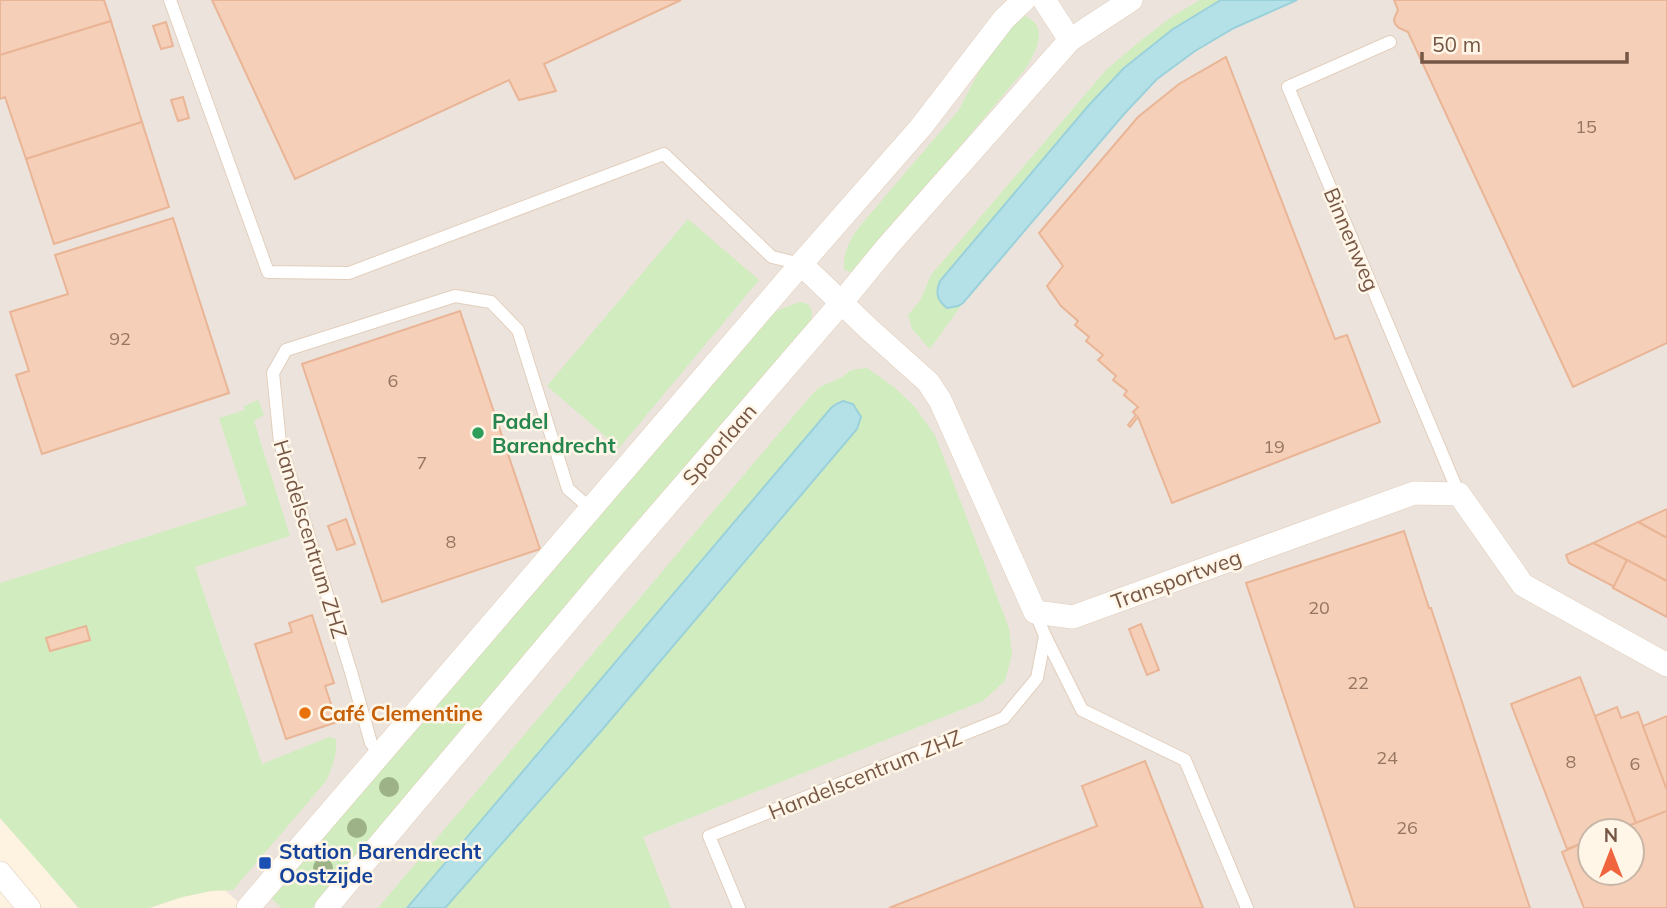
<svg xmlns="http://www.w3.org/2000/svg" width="1667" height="908" viewBox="0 0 1667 908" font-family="Mulish,sans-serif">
<rect width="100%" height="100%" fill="#fef2e1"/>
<path fill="#ece4dc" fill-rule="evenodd" d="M0,0H1667V908H245L217,883L151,908H78L0,815ZM1590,831H1632V873H1590Z"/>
<g fill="#d1ecbf">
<path d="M1200,0H1221L1173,29L1124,68L1089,105L940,281C936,293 937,300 947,308L958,307L963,303L930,349L912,329L908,315L920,301L931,275L1105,71L1140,41L1173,16Z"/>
<path d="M1025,16C1050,27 1036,51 1026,68L855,271L849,272L844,269C843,252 850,239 860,226L958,111L992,47L1017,17Z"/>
<polygon points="688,219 759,280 619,448 547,386"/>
<polygon points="800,302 808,304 812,311 811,321 312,908 282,908 270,897 765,317 781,309"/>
<polygon points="867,368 894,387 914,406 935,435 1009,628 1012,654 1005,681 983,701 643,837 671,908 445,908 601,731 857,429 861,417 853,404 831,408 407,908 378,908 813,393 820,387 842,377 851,370"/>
<path d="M258,400L264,415L254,421L290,536L195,567L262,764L329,737L336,739C338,752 332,769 326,781L233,890L211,891L183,897L148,908H79L0,818V583L247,505L219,418L245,410L244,406Z"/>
</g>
<g fill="#b4e1e8" stroke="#9ad1db" stroke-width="2">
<path d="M1221,0H1297L1234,28L1195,51L1157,79L1124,114L963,303L958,306L947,308C937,300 935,293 940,281L1089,105L1124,68L1173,29Z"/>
<polygon points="843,401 853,404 861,417 857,429 601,731 445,908 407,908 831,408 836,404"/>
</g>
<g fill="#f5cfb7" stroke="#e9b596" stroke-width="2">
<polygon points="0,0 104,0 111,21 0,55"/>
<polygon points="212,0 681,0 544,64 556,91 519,100 509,80 295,179"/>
<polygon points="1394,0 1667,0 1667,343 1573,387 1408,32 1399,28 1395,24 1394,19 1398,10"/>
<polygon points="111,21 142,122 26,159 5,97 0,99 0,55"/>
<polygon points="166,22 173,46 161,49 153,26"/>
<polygon points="1226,57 1335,339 1347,335 1380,422 1172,503 1138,417 1130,427 1128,425 1136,415 1133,412 1138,407 1124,395 1127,391 1113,380 1116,376 1098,360 1103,355 1086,341 1089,337 1075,325 1078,321 1061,306 1047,286 1063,266 1039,233 1138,117 1179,84"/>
<polygon points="183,97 189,118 178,121 171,100"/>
<polygon points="142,122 169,207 54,244 26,159"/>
<polygon points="173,218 229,393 42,454 16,375 29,371 10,312 68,294 55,255"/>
<polygon points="460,311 540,549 382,602 302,364"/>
<polygon points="1667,509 1667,538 1638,522"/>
<polygon points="346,519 355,544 337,550 328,526"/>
<polygon points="1638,522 1667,538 1667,581 1593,543"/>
<polygon points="1404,531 1429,608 1431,608 1530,908 1355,908 1322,809 1246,583"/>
<polygon points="1593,543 1627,560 1613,588 1613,586 1569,563 1566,555"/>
<polygon points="1627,560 1667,581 1667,617 1613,588"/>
<polygon points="312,615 334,683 325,686 337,722 286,739 255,644 292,632 289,623"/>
<polygon points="1141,624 1159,670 1147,675 1129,629"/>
<polygon points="86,626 90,640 50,651 46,638"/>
<polygon points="1580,677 1636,823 1615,831 1590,831 1590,840 1567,849 1511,704"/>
<polygon points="1617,707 1621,718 1638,712 1667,790 1667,811 1636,823 1595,716"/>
<polygon points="1667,716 1667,790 1643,726"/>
<polygon points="1145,761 1203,908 889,908 1097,826 1082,786"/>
<polygon points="1667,811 1667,908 1584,908 1562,852 1590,840 1590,873 1632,873 1632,831 1615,831"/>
</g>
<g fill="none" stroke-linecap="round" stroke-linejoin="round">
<defs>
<g id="service">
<polyline points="170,0 268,272 349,273 664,154 772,257 801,264"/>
<polyline points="1390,42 1288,87 1459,494"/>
<polyline points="1035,612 1045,636 1082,710 1185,760 1247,908"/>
<polyline points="380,755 371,743 351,672 280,443 273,373 286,350 455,296 491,302 518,330 568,489 590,508"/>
<polyline points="739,908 709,836 1004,718 1037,678 1045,636"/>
</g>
<g id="minor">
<polyline points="1044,0 1070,40"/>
<polyline points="801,264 870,330 928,382 940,400 1035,612 1073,617 1414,493 1459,494 1523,585 1667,665"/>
<polyline points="0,873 29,908"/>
<polyline points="248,908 801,264 921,127 1004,19 1024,0"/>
<polyline points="326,908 609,572 842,302 887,247 1070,40 1131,0"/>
</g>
</defs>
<use href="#service" stroke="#e2cebc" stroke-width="14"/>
<use href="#minor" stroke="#e2cebc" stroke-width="24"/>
<use href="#service" stroke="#fff" stroke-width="12"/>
<use href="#minor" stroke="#fff" stroke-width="23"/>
</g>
<g fill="#9eb287">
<circle cx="389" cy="787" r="10"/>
<circle cx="357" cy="828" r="10"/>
<circle cx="323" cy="868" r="10"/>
</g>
<circle fill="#2e9e5b" stroke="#fff6e8" stroke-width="2.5" cx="478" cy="433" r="7"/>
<circle fill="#e8710a" stroke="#fff6e8" stroke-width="2.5" cx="305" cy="713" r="7"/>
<rect fill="#1a4fb4" stroke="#fff6e8" stroke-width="2.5" x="258" y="856" width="14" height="14" rx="3.5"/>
<g text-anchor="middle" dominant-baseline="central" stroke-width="5" stroke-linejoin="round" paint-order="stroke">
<g font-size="18" fill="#967562">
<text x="1586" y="126">15</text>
<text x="120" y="338">92</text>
<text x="393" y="380">6</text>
<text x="1274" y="446">19</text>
<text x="422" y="462">7</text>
<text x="451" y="541">8</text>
<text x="1319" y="607">20</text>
<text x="1358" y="682">22</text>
<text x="1387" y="757">24</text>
<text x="1571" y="761">8</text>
<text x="1635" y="763">6</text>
<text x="1407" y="827">26</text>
</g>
<g font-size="21" fill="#765746" stroke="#fff6e8">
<text transform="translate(1352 239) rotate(67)">Binnenweg</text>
<text transform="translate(719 444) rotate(-49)">Spoorlaan</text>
<text transform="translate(311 539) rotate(73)">Handelscentrum ZHZ</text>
<text transform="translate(1176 579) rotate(-20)">Transportweg</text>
<text transform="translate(865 774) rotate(-22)">Handelscentrum ZHZ</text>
</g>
<g font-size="21" font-weight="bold" fill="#27864d" stroke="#fff6e8" text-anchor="start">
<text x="492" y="421">Padel<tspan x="492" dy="24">Barendrecht</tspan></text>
</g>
<g font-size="21" font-weight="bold" fill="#c56008" stroke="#fff6e8" text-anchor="start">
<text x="319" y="713">Café Clementine</text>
</g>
<g font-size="21" font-weight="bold" fill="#164399" stroke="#fff6e8" text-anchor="start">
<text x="279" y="851">Station Barendrecht<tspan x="279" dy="24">Oostzijde</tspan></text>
</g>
</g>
<g transform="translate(1611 852)"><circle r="33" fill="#fff6e8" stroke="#c8b6a7" stroke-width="2"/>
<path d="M0-5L12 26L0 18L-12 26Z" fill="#f0653d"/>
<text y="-10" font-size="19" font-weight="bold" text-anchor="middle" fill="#765746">N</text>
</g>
<path d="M1422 52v10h205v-10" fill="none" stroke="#765746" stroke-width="3.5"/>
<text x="1432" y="52" font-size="21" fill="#765746" stroke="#fff6e8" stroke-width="5" paint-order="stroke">50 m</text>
</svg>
